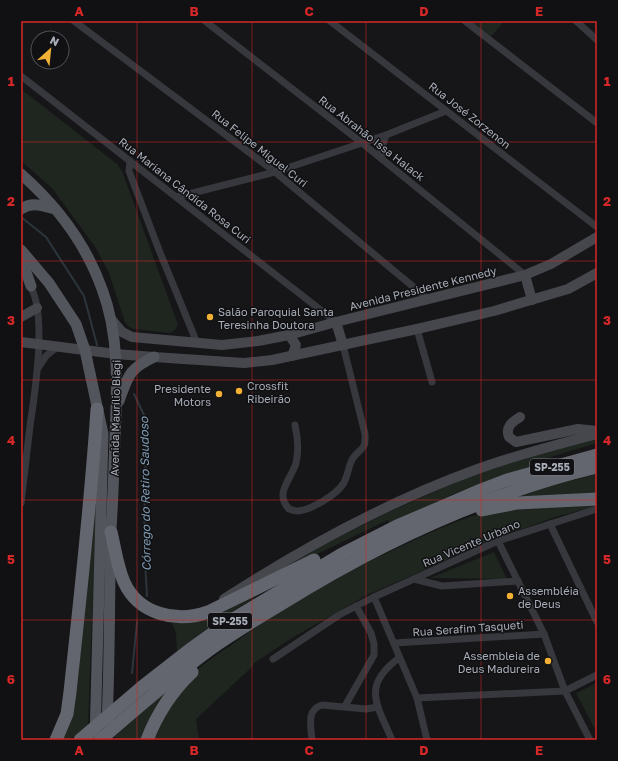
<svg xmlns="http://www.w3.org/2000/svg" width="618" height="761" viewBox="0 0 618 761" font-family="'Golos Text',sans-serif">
<rect width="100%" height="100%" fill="#161618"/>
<g fill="#1e261f">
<polygon points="465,21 504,21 489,39"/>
<polygon points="21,89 117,164 122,171 178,325 175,330 170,333 133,329 128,326 125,322 109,273 96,248 52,188 21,161"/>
<polygon points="597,435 597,443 544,459 541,463 456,493 389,523 388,520 282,571 281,569 335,539 387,513 465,478"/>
<polygon points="597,474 597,494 510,499 536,490"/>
<polygon points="97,484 88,726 69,740 61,740"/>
<path d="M597,502V506L555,517L495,539L367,595L292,638L253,664V666L196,719L199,740H151C158,721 176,694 189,678C200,666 216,655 230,646C273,614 318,588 365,562L366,563C409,543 451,520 498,509Z"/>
<polygon points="494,552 507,579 430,578"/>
<polygon points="279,582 220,619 177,651 176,633 171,621"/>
<polygon points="597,683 597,733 576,693"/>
<polygon points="175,684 145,740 115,740 115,736"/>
</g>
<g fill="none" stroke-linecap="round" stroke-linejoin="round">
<g stroke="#2c353c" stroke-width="2">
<polyline points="21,217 46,237 84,296 97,345"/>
<polyline points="134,394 144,415 146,429 144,544 147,596"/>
<polyline points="132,673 137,622"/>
</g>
<g stroke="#37383d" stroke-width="7">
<polyline points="74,21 275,172 428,299"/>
<polyline points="205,21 362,143 525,275"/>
<polyline points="330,21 597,227"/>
<polyline points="465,21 597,123"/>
<polyline points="576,21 597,40"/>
<polyline points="21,76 336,322"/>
<polyline points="382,159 381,151 386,135"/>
<polyline points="130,161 129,171 159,250 197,343"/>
<polyline points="177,197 275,172 386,135 446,111"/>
<polyline points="417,329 432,382"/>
<polyline points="38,368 46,356 57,347"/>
<path d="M295,425C298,438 299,450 296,463C291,480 274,493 289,509C292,510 295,511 298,511C311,510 336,495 343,484C348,477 348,466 353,458C361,447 366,451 365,434L343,345"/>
<path d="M21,503C24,477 27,452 30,426C35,392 48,311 29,284"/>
<polyline points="550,524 597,622"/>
<polyline points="498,541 544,634 565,691 590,740"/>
<polyline points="414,579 442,586 518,581"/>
<polyline points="374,597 417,698 427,740"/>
<polyline points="394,643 544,634"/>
<polyline points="273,659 339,615 374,597 498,541 597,509"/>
<polyline points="417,698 565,691 597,675"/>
<polyline points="345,706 374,655 374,644 371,633 356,606"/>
<path d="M312,740C311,726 306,710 322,705L366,709L378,707"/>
<path d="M392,740C377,704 361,686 399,658"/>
</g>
<g stroke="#45474d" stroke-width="10">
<polyline points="525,275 532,300"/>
<polyline points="21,317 37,308"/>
<polyline points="111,319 122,332 132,337 222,345 258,341 289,335 336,322 525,275 551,264 597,237"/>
<polyline points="336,322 343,345"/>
<polyline points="289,335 296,345 292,356"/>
<polyline points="21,342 116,354 154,357 244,363 272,360 417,329 494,311 568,289 597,273"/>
<path d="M520,417C512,422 505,427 509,437L516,442L578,429L597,431"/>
<path d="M224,599C303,548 387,502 475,470C515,455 556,445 597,434"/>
</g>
<g stroke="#53555c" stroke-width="11">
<path d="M21,174C56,205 86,244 102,289C120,336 117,389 115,438C114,468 113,499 111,529C109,593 110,658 107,722"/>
<path d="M21,209C33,201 42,206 55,209"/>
<polyline points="21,250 49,283 76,324 85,350 103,434 95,740"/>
<polyline points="21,258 31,286"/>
<path d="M119,401C128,377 128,369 154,357"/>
</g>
<g stroke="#63666e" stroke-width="13">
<polyline points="482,510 517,503 597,499"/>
<path d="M111,532C115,548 117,566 124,582C139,615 177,623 208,612L314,560"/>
<path d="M56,740L67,714L70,692C80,598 91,503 97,409"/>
<polyline points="80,740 142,687 192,648 228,622 342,554 397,526 481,490 507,480 597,455"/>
<path d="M100,740C136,709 171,678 209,650C233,633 258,618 283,603C381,542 484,494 597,467"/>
<path d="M147,740C157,714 172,691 192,672"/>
</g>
</g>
<path fill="none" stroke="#d62828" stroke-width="1" stroke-opacity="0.55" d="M137,21V740M252,21V740M366,21V740M481,21V740M21,142H597M21,261H597M21,380H597M21,500H597M21,620H597"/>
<g fill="#f2b134" stroke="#111113" stroke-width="1.5">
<circle cx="210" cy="317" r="4"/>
<circle cx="239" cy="391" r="4"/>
<circle cx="219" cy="394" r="4"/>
<circle cx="510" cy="596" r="4"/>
<circle cx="548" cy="661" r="4"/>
</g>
<g text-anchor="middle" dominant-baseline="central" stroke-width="3" stroke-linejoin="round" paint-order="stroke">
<g fill="#111113" stroke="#7b7e86" stroke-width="1">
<rect x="530" y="459" width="44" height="16" rx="3"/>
<rect x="208" y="613" width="44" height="16" rx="3"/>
</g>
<g font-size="10" font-weight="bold" fill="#a8adb8">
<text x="552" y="467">SP-255</text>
<text x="230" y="621">SP-255</text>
</g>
<g font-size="11" fill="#a8adb8" stroke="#111113">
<text transform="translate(470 115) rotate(38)">Rua José Zorzenon</text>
<text transform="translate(372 138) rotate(38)">Rua Abrahão Issa Halack</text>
<text transform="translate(260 148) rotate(38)">Rua Felipe Miguel Curi</text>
<text transform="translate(185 190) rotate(38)">Rua Mariana Cândida Rosa Curi</text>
<text transform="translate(423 288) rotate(-14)">Avenida Presidente Kennedy</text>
<text transform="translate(115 418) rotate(-89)">Avenida Maurílio Biagi</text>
<text transform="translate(471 543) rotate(-23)">Rua Vicente Urbano</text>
<text transform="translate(468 628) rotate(-4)">Rua Serafim Tasqueti</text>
</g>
<g font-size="11" fill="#a8adb8" stroke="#111113" text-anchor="start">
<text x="218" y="311">Salão Paroquial Santa<tspan x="218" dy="13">Teresinha Doutora</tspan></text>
<text x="247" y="385">Crossfit<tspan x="247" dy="13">Ribeirão</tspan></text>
<text x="211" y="388" text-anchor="end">Presidente<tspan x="211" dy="13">Motors</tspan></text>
<text x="518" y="590">Assembléia<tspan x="518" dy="13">de Deus</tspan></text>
<text x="540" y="655" text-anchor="end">Assembleia de<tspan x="540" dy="13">Deus Madureira</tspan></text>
</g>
<g font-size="12" font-style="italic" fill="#7f9bb3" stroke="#111113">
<text transform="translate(145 494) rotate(-91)">Córrego do Retiro Saudoso</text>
</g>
</g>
<rect width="618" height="761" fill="none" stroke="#111113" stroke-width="44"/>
<g transform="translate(50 50) rotate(27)"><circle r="19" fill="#111113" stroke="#4d4f55"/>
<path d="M0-3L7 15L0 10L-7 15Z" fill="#f2b134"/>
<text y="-6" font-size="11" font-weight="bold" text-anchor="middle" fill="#a8adb8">N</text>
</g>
<rect x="22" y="22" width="574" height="717" fill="none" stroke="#d62828" stroke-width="1.5"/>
<g font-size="13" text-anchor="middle" font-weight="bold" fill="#d62828">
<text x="79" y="16">A</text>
<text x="194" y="16">B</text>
<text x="309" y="16">C</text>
<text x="424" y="16">D</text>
<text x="539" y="16">E</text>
<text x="11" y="86">1</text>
<text x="607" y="86">1</text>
<text x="11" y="206">2</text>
<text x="607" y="206">2</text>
<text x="11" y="325">3</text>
<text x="607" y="325">3</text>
<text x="11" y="445">4</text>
<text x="607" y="445">4</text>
<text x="11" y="564">5</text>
<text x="607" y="564">5</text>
<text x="11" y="684">6</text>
<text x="607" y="684">6</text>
<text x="79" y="755">A</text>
<text x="194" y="755">B</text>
<text x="309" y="755">C</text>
<text x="424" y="755">D</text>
<text x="539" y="755">E</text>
</g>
</svg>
